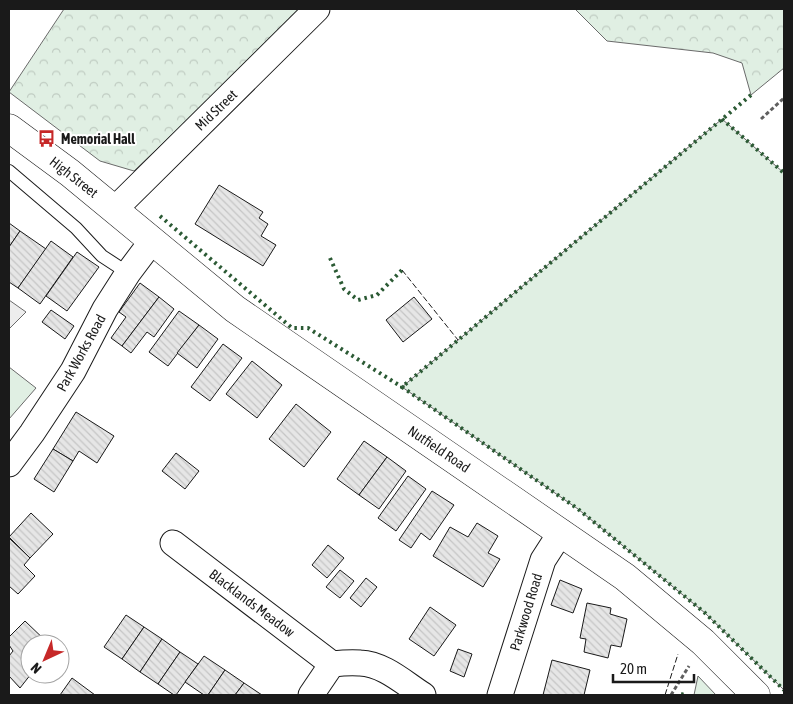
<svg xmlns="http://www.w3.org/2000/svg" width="793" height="704" viewBox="0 0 793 704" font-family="'Asap Condensed',sans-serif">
<defs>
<pattern id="forest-crowns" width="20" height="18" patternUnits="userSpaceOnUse" patternTransform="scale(1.25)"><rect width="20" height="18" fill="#e0efe3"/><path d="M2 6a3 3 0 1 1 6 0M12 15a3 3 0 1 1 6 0" fill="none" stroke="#c0ccc2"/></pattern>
<pattern id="building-back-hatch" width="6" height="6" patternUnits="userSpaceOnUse" patternTransform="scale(1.25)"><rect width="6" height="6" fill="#e6e6e6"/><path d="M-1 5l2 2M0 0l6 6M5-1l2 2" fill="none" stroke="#c5c5c5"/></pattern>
</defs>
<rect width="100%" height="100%" fill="#fff"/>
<g fill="#e0efe3" stroke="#6a6a6a">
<polygon points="722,119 784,173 784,690 705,613 578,509 402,387"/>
<polygon points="9,367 36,388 9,419"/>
<polygon points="698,676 716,695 694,695"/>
</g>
<g fill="url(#forest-crowns)" stroke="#6a6a6a">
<polygon points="64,9 304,9 134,171 100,161 9,92"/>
<polygon points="575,9 784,9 784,68 751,95 742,63 713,53 607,41"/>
</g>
<polygon fill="#ededed" stroke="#6a6a6a" points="9,300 26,312 9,329"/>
<g fill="url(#building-back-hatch)" stroke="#1a1a1a">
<polygon points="219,185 263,212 259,218 268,224 261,236 276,245 263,266 195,224"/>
<polygon points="9,223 20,231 9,247"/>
<polygon points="20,231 46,249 18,288 9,282 9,247"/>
<polygon points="51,241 73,257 40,304 18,288"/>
<polygon points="77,252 99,267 67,311 46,296"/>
<polygon points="140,283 159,297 122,346 111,338 126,317 119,312"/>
<polygon points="159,297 174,309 154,337 147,332 131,353 122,346"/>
<polygon points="414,297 432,319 403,342 386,320"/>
<polygon points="51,310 74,326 65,339 42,322"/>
<polygon points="179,311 199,325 168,366 149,352"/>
<polygon points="199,325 218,339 197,368 177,353"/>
<polygon points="223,344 242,358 210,401 191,387"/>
<polygon points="252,361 282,385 257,418 226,394"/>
<polygon points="296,404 331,432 304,467 269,439"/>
<polygon points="76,412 114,436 97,463 79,451 73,461 53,449"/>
<polygon points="364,441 387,457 359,495 337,479"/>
<polygon points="53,449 73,461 54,492 34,479"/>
<polygon points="176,453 199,471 185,489 162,471"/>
<polygon points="387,457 406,471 379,509 359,495"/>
<polygon points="408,476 426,489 396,531 378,518"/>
<polygon points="432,491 454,505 430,540 421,533 411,548 399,540"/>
<polygon points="31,513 53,534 30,558 9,537"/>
<polygon points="477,523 498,536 488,553 500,559 483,587 433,556 450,527 468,537"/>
<polygon points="9,538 30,558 24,565 35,576 18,594 9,586"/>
<polygon points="328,545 344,558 327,578 312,565"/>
<polygon points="340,570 354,581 340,598 326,587"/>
<polygon points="366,578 377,587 361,607 350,598"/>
<polygon points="560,580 582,589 573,613 551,605"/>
<polygon points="587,603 611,608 610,614 627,619 621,647 611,645 608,658 584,652 586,639 580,638"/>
<polygon points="430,607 456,625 434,656 409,639"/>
<polygon points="126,615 144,627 122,659 104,647"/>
<polygon points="25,621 49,644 30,644 31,674 20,688 9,676 9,656 13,651 9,645 9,637"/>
<polygon points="144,627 162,639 140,672 122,659"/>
<polygon points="162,639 180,652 158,684 140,672"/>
<polygon points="458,649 472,654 464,677 450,671"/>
<polygon points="180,652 198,664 176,695 174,695 158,684"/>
<polygon points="204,656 225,670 208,695 204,695 185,682"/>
<polygon points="552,660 590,670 584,695 543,695"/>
<polygon points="225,670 244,683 235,695 208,695"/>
<polygon points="72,678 95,695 60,695"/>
<polygon points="244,683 262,695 235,695"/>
</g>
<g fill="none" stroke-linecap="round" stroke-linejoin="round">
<defs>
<polyline id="service" points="9,171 76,228 102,256 128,273"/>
<g id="minor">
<polyline points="115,209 317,9"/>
<polyline points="9,464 32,433 73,371 105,309 128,273 152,241"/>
<path d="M173,543L332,664C341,663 351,662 360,663C384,664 404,683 423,695"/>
<polyline points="311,695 332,664"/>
<polyline points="500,695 543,560 561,532"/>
</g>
<polyline id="primary" points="9,128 70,173 235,309 625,577 703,642 756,695"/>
</defs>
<use href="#service" stroke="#1a1a1a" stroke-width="14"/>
<use href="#minor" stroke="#1a1a1a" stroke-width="27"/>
<use href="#primary" stroke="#1a1a1a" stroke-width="29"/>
<g stroke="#5f5f5f" stroke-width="3" stroke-dasharray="4 2.5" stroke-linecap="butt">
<polyline points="761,119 784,98"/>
<polyline points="671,695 689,666"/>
</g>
<use href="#service" stroke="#fff" stroke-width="12"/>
<use href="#minor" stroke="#fff" stroke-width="25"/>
<use href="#primary" stroke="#fff" stroke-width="28"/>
<g stroke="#2b5a34" stroke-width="4" stroke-dasharray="2.5 4" stroke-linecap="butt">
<polyline points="751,95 402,387 578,509 705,613 784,690"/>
<polyline points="722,119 784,173"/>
<polyline points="160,216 292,328 308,328 402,387"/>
<polyline points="330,258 344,289 358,300 377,295 402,270"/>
<polyline points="681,694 685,695"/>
</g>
<g stroke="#1a1a1a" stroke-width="1" stroke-dasharray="6 2.5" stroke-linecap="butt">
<polyline points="402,270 458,340"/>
<polyline points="665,695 678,654"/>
<polyline points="680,695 681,694"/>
</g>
</g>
<defs>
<symbol id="bus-bare" viewBox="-9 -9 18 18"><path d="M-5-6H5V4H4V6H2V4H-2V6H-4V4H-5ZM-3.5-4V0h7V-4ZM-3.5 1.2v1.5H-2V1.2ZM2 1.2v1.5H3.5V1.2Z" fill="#c62828" stroke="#fff" stroke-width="2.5" paint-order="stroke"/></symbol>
</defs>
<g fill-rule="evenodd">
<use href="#bus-bare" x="34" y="126" width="25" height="25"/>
</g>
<g text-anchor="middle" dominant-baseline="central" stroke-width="4" stroke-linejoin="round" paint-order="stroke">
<g font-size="14" fill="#1a1a1a" stroke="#fff">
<text transform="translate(216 110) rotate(-44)">Mid Street</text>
<text transform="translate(74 177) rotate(38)">High Street</text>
<text transform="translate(81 353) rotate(-61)">Park Works Road</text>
<text transform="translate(439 449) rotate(34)">Nutfield Road</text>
<text transform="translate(252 603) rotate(37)">Blacklands Meadow</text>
<text transform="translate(526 612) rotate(-73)">Parkwood Road</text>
</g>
<g font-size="14" font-weight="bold" fill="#1a1a1a" stroke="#fff" text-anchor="start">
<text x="61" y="139">Memorial Hall</text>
</g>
</g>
<rect width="793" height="704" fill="none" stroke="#1a1a1a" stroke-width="20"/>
<g transform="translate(45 659) rotate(224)"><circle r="24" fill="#ffffff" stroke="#a3a3a3"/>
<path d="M0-4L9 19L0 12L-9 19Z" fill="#c62828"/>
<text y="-8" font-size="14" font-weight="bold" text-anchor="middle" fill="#1a1a1a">N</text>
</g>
<path d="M613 674v8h81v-8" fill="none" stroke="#1a1a1a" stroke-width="2.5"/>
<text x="620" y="674" font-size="15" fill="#1a1a1a" stroke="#ffffff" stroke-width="4" paint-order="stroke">20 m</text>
</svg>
